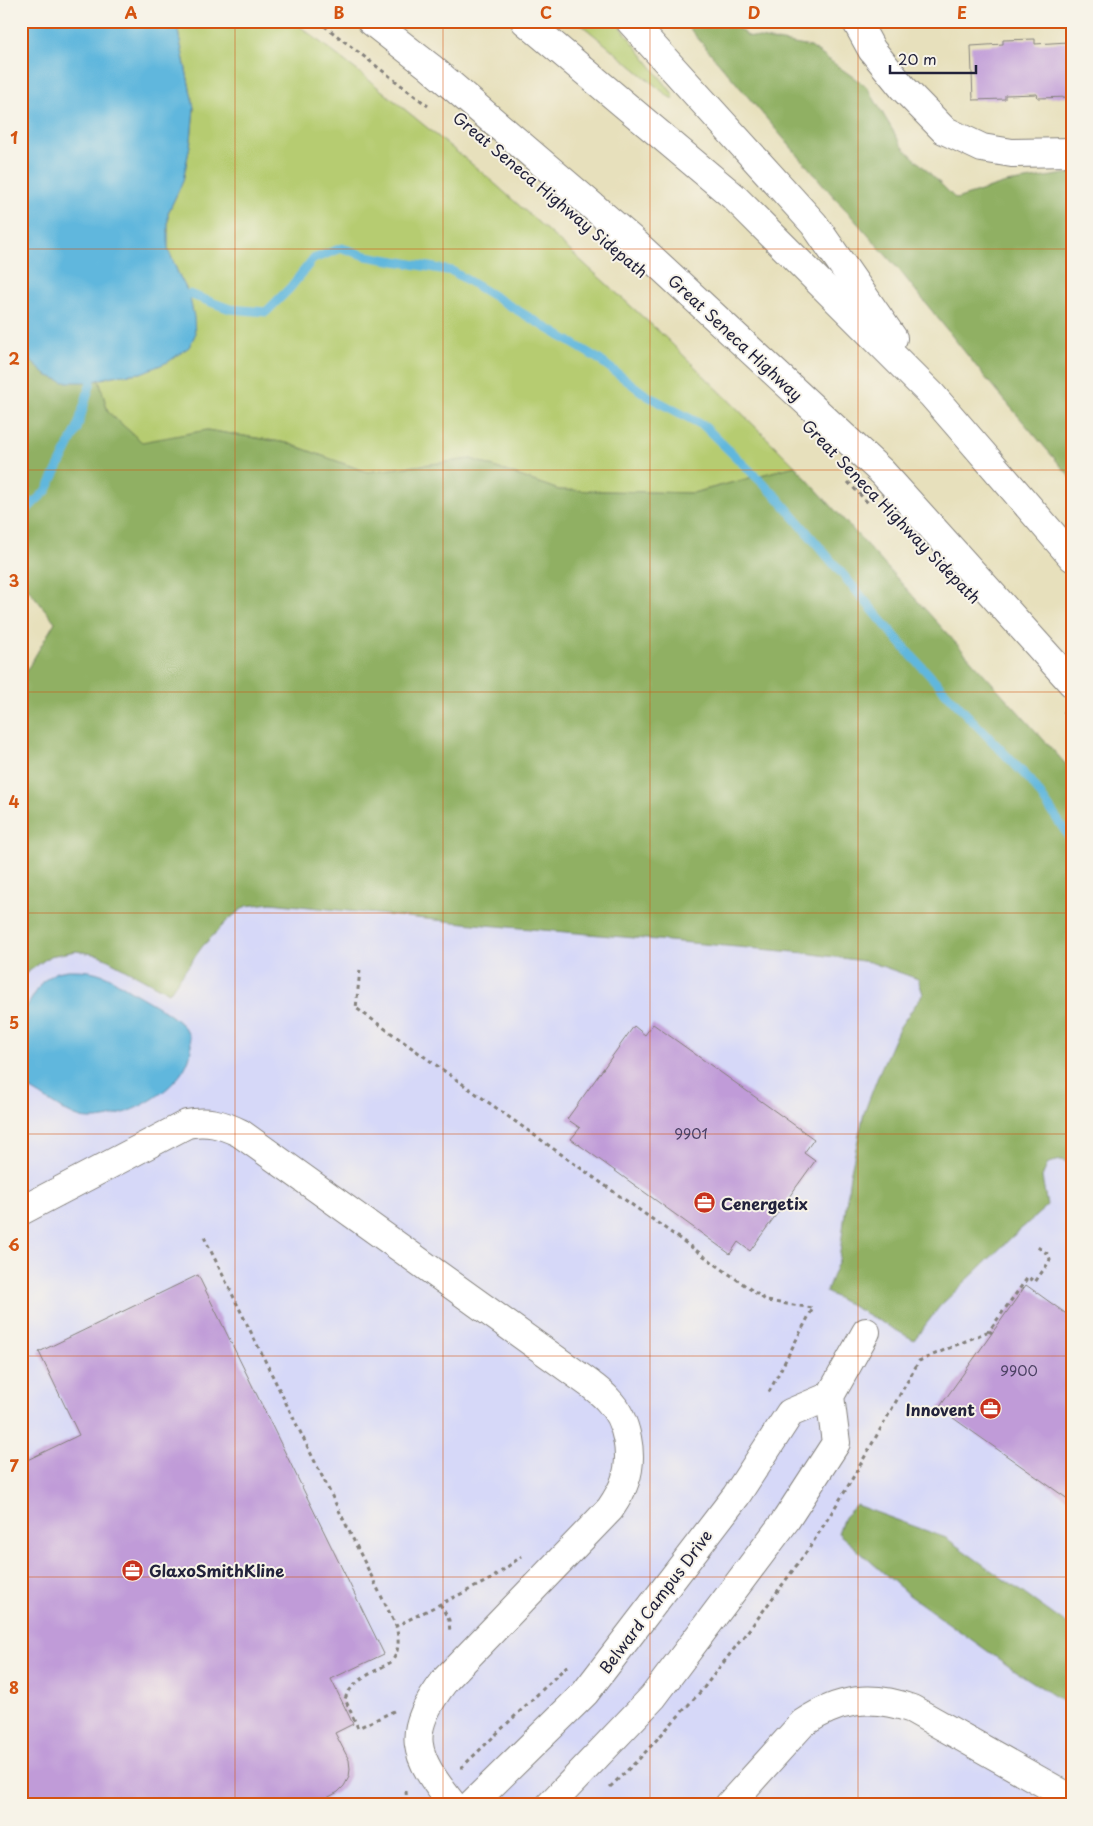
<svg xmlns="http://www.w3.org/2000/svg" width="1093" height="1826" viewBox="0 0 1093 1826" font-family="'Playpen Sans',sans-serif">
<rect width="100%" height="100%" fill="#f7f3e8"/>
<filter id="ink" filterUnits="userSpaceOnUse"><feTurbulence type="fractalNoise" baseFrequency=".02" numOctaves="2"/><feDisplacementMap in="SourceGraphic" scale="10" xChannelSelector="R" yChannelSelector="G"/><feConvolveMatrix kernelMatrix="1 2 1 2 8 2 1 2 1" color-interpolation-filters="sRGB"/></filter>
<filter id="wash" filterUnits="userSpaceOnUse"><feTurbulence type="fractalNoise" baseFrequency=".0096" numOctaves="4" result="noise"/><feDisplacementMap in="SourceGraphic" scale="20" xChannelSelector="R" yChannelSelector="G"/><feGaussianBlur stdDeviation="1.12" result="paint"/><feColorMatrix in="noise" values="0 0 0 0 0 0 0 0 0 0 0 0 0 0 0 0 0 1.4 0 .05"/><feComposite in="paint" operator="in"/></filter>
<g filter="url(#wash)">
<rect width="100%" height="100%" fill="#e7e0bc"/>
<polygon fill="#d6d8f8" points="21,785 1072,981 1072,1805 21,1805"/>
<g fill="#b6cc71" stroke="#6c7756">
<polygon points="176,21 293,21 364,76 485,175 578,258 666,338 795,466 693,493 559,490 471,459 367,472 287,443 207,430 142,443 108,412 99,380 112,376 141,373 189,295 178,273 168,249 168,213 183,181 191,140 194,108"/>
<polygon points="577,21 616,21 673,94 674,99 669,97"/>
</g>
<g fill="#90b063" stroke="#59694f">
<polygon points="683,21 728,21 748,36 811,47 867,87 902,146 956,199 1006,183 1072,173 1072,479 984,376 900,271 820,181"/>
<polygon points="21,340 32,362 91,382 99,380 108,412 142,442 207,430 287,443 367,472 471,459 559,490 693,493 795,466 1072,771 1072,1164 1061,1160 1048,1163 1042,1177 1047,1206 1012,1237 940,1306 914,1340 826,1292 839,1260 850,1175 864,1113 880,1071 899,1028 923,994 918,979 870,962 806,953 474,924 271,903 246,906 229,919 202,947 169,993 99,955 76,951 50,956 21,977 21,680 55,622 21,580"/>
<polygon points="856,1505 946,1538 1072,1628 1072,1707 1014,1670 909,1595 838,1533 844,1517"/>
</g>
<g fill="#61b7dd" stroke="#426c8c">
<polygon points="21,21 176,22 194,108 191,140 183,181 168,213 168,249 178,273 189,294 194,317 195,335 189,347 168,362 141,373 112,376 91,382 64,382 46,375 32,362 21,340"/>
<path d="M68,970C79,970 90,970 101,974C111,977 119,984 128,989C145,1000 167,1010 182,1025C187,1030 191,1038 191,1045C193,1087 118,1126 81,1118C63,1113 40,1093 21,1085V1016L42,982L56,972Z"/>
</g>
<g fill="none" stroke-linecap="round" stroke-linejoin="round">
<g stroke="#61b7dd" stroke-width="9">
<polyline points="189,294 230,309 266,312 290,288 313,259 342,248 366,256 452,271 597,358 646,395 704,426 778,498 909,653 965,713 1031,781 1072,841"/>
<polyline points="21,515 47,490 77,429 91,382"/>
</g>
</g>
<g id="blocks">
<g fill="#c09bd8">
<polygon points="1035,39 1035,44 1068,42 1068,40 1072,40 1072,94 1070,97 1038,98 1037,94 1005,95 1005,99 973,100 971,46 1003,44 1003,40"/>
<polygon points="653,1024 814,1139 804,1153 815,1161 750,1251 738,1242 730,1254 571,1139 580,1128 567,1119 634,1026 645,1035"/>
<polygon points="198,1275 384,1654 331,1679 353,1724 335,1733 349,1760 350,1769 349,1777 344,1786 338,1792 314,1805 21,1805 21,1463 79,1435 39,1352"/>
<polygon points="1026,1285 1072,1318 1072,1502 939,1408"/>
</g>
</g>
</g>
<g filter="url(#ink)">
<use href="#blocks" fill-opacity="0" stroke="#84817c" stroke-width="1"/>
<g fill="none" stroke-linecap="round" stroke-linejoin="round">
<defs>
<g id="minor">
<polyline points="856,21 872,50 903,88 944,130 982,148 1012,153 1072,152"/>
<path d="M21,1211L187,1124C207,1120 222,1124 240,1133L590,1384C596,1389 603,1394 608,1400C627,1419 634,1455 625,1481C622,1491 616,1500 610,1509L446,1679C404,1734 413,1754 453,1805"/>
<polyline points="471,1805 585,1693 736,1496 790,1413 830,1396"/>
<polyline points="550,1805 653,1697 786,1520 836,1443 830,1396 866,1332"/>
<path d="M729,1805L803,1723C839,1699 871,1694 912,1709L1072,1799"/>
</g>
<g id="major">
<polyline points="371,21 430,67 632,240 882,472 1072,683"/>
<polyline points="525,21 733,196 932,395 1072,557"/>
<polyline points="630,21 814,224 893,338"/>
</g>
</defs>
<use href="#minor" stroke="#84817c" stroke-width="30"/>
<use href="#major" stroke="#84817c" stroke-width="30"/>
<g stroke="#84817c" stroke-width="3" stroke-dasharray="4 4" stroke-linecap="butt">
<polyline points="318,21 428,106"/>
<polyline points="848,482 870,505"/>
<polyline points="1064,711 1072,721"/>
<polyline points="360,970 356,1008 767,1301 813,1308 769,1392"/>
<polyline points="204,1237 396,1626"/>
<polyline points="992,1333 989,1331 1028,1277 1035,1282 1049,1262 1050,1259 1048,1254 1036,1246"/>
<polyline points="440,1604 449,1620 450,1633"/>
<path d="M394,1711L358,1728L345,1699C351,1681 376,1671 391,1662C400,1652 399,1638 396,1626L491,1579L522,1556"/>
<polyline points="461,1768 570,1663"/>
<polyline points="610,1787 640,1758 702,1690 758,1618 810,1547 847,1488 919,1361 989,1331"/>
<polyline points="406,1791 407,1805"/>
</g>
<use href="#minor" stroke="#fff" stroke-width="28"/>
<use href="#major" stroke="#fff" stroke-width="28"/>
</g>
</g>
<path fill="none" stroke="#d45411" stroke-width="1" stroke-opacity="0.55" d="M235,21V1805M443,21V1805M650,21V1805M858,21V1805M21,249H1072M21,470H1072M21,692H1072M21,913H1072M21,1134H1072M21,1356H1072M21,1577H1072"/>
<defs>
<symbol id="office-disc" viewBox="-11 -11 22 22"><circle r="9.5" fill="#c8321e" stroke="#f7f3e8"/><path d="M-6-3h4V-5.5h4V-3h4V5H-6ZM-1-4.5V-3h2v-1.5ZM-6 0V1H6V0Z" fill="#fff"/></symbol>
</defs>
<g fill-rule="evenodd">
<use href="#office-disc" x="692" y="1190" width="25" height="25"/>
<use href="#office-disc" x="978" y="1396" width="25" height="25"/>
<use href="#office-disc" x="120" y="1558" width="25" height="25"/>
</g>
<g text-anchor="middle" dominant-baseline="central" stroke-width="4" stroke-linejoin="round" paint-order="stroke">
<g font-size="14" fill="#4a4062">
<text x="691" y="1133">9901</text>
<text x="1019" y="1370">9900</text>
</g>
<g font-size="16" fill="#22223b" stroke="#f7f3e8">
<text transform="translate(551 194) rotate(40)">Great Seneca Highway Sidepath</text>
<text transform="translate(736 337) rotate(43)">Great Seneca Highway</text>
<text transform="translate(892 511) rotate(46)">Great Seneca Highway Sidepath</text>
<text transform="translate(655 1601) rotate(-53)">Belward Campus Drive</text>
</g>
<g font-size="16" font-weight="bold" fill="#22223b" stroke="#f7f3e8" text-anchor="start">
<text x="721" y="1203">Cenergetix</text>
<text x="975" y="1409" text-anchor="end">Innovent</text>
<text x="149" y="1570">GlaxoSmithKline</text>
</g>
</g>
<rect width="1093" height="1826" fill="none" stroke="#f7f3e8" stroke-width="55"/>
<path d="M890 65v8h86v-8" fill="none" stroke="#22223b" stroke-width="2.5"/>
<text x="898" y="65" font-size="15" fill="#22223b" stroke="#f7f3e8" stroke-width="4" paint-order="stroke">20 m</text>
<rect x="28" y="28" width="1038" height="1770" fill="none" stroke="#d45411" stroke-width="2"/>
<g font-size="16" text-anchor="middle" font-weight="bold" fill="#d45411">
<text x="131" y="19">A</text>
<text x="339" y="19">B</text>
<text x="546" y="19">C</text>
<text x="754" y="19">D</text>
<text x="962" y="19">E</text>
<text x="14" y="144">1</text>
<text x="14" y="365">2</text>
<text x="14" y="587">3</text>
<text x="14" y="808">4</text>
<text x="14" y="1029">5</text>
<text x="14" y="1251">6</text>
<text x="14" y="1472">7</text>
<text x="14" y="1694">8</text>
</g>
</svg>
